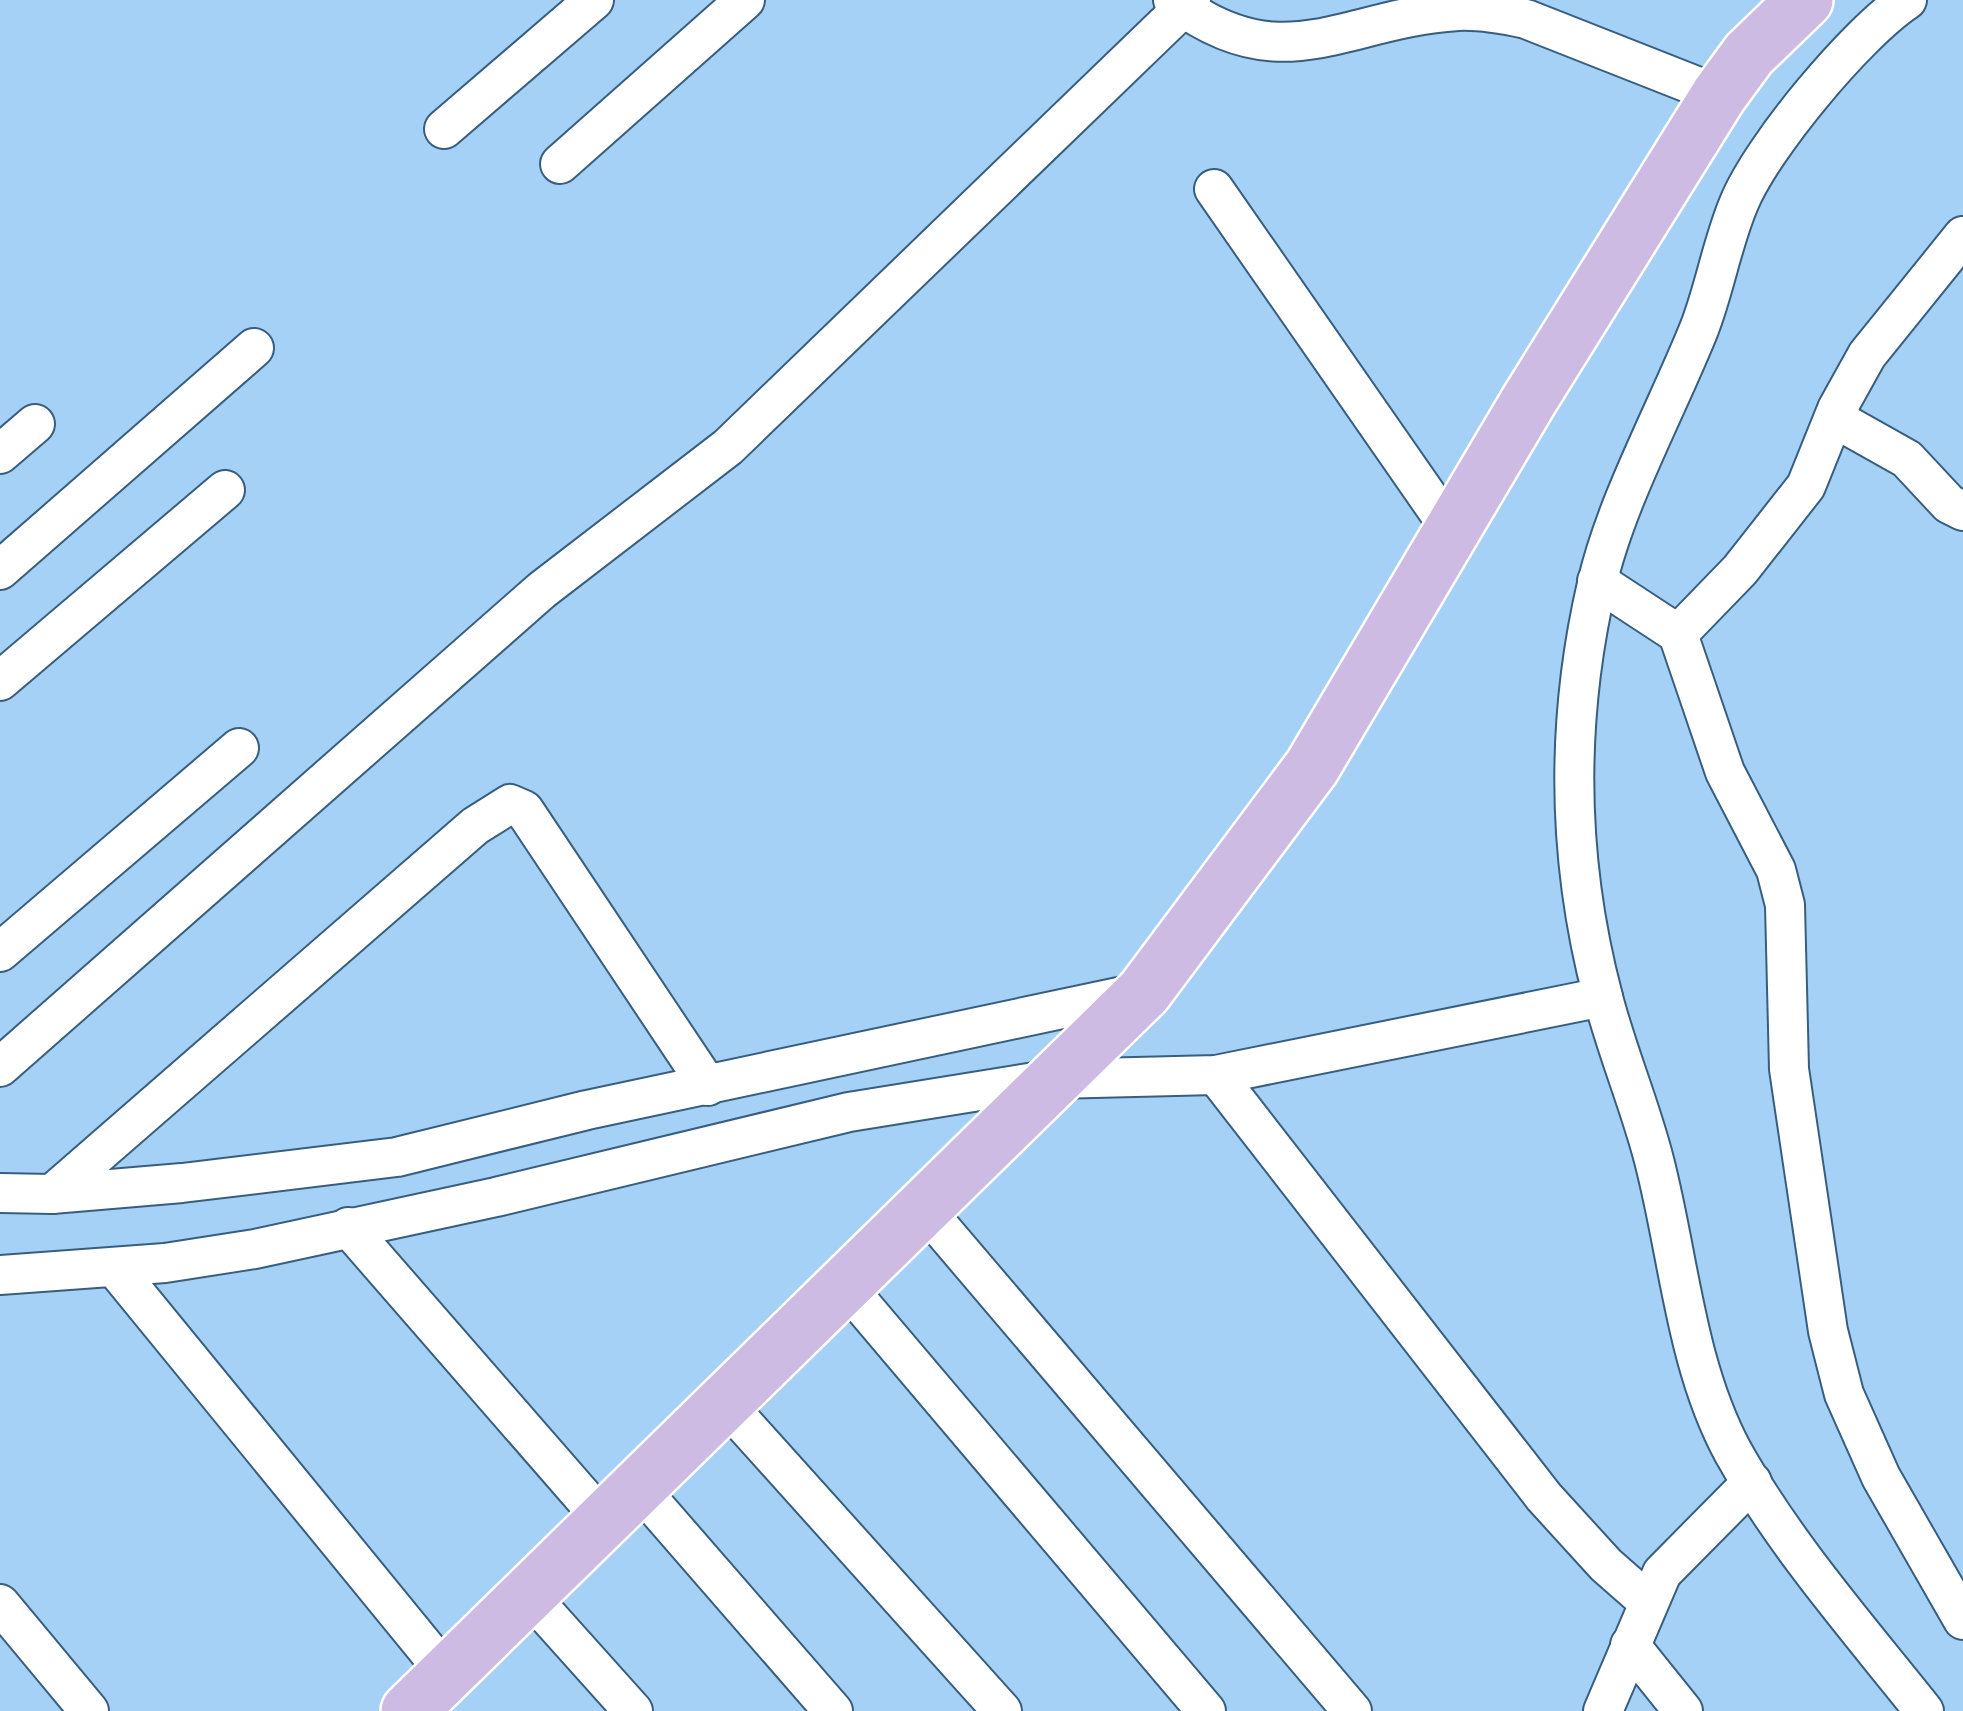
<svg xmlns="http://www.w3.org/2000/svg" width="1963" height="1711" viewBox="0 0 1963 1711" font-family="Bitter,serif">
<rect width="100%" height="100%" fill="#a6d1f6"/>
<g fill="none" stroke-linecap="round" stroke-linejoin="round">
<defs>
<g id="street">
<path d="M1173,0C1283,83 1343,18 1458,11C1481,10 1503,14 1526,19L1719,95"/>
<path d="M1907,0C1856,34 1762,147 1739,203C1722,243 1715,288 1699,329C1667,409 1616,501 1597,584C1565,722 1567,861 1603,997C1617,1052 1640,1105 1654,1160C1679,1256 1685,1363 1733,1452C1785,1545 1858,1628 1924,1711"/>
<polyline points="444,129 594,0"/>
<polyline points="560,164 745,0"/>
<polyline points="1214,189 1451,530"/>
<polyline points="1834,418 1907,459 1949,504 1963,511"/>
<polyline points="0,454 35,424"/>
<polyline points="0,570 254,348"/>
<polyline points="1597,581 1678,634 1725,772 1776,870 1785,905 1789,1069 1828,1331 1844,1394 1881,1477 1963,1620"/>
<polyline points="1678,634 1740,570 1806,486 1837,409 1867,355 1963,236"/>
<polyline points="0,681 225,490"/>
<polyline points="0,952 239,748"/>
<polyline points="0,1067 542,590 728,447 1191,0"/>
<polyline points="1216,1075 1544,1497 1606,1565 1647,1601"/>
<polyline points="0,1193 52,1194 182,1183 397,1157 587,1110 1142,992"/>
<polyline points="52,1194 475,826 510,804 524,810 708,1086"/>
<polyline points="923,1207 1352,1711"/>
<polyline points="348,1227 605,1522"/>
<polyline points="115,1268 447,1674"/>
<polyline points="0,1275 165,1263 255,1249 496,1197 849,1112 1054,1079 1216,1075 1603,997"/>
<polyline points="845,1285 1206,1711"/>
<polyline points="725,1403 1002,1711"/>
<polyline points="639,1488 833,1711"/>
<polyline points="529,1595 633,1711"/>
<polyline points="0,1604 89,1711"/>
<polyline points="1630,1645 1683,1711"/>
<polyline points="1603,1711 1662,1573 1752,1482"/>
</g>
<polyline id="primary" points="409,1711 1144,992 1312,767 1528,402 1719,95 1749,54 1805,0"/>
</defs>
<use href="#street" stroke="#375e7e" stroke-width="42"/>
<use href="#primary" stroke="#fff" stroke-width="60"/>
<use href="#street" stroke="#fff" stroke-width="38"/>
<use href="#primary" stroke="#cdbbe3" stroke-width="55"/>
</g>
</svg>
